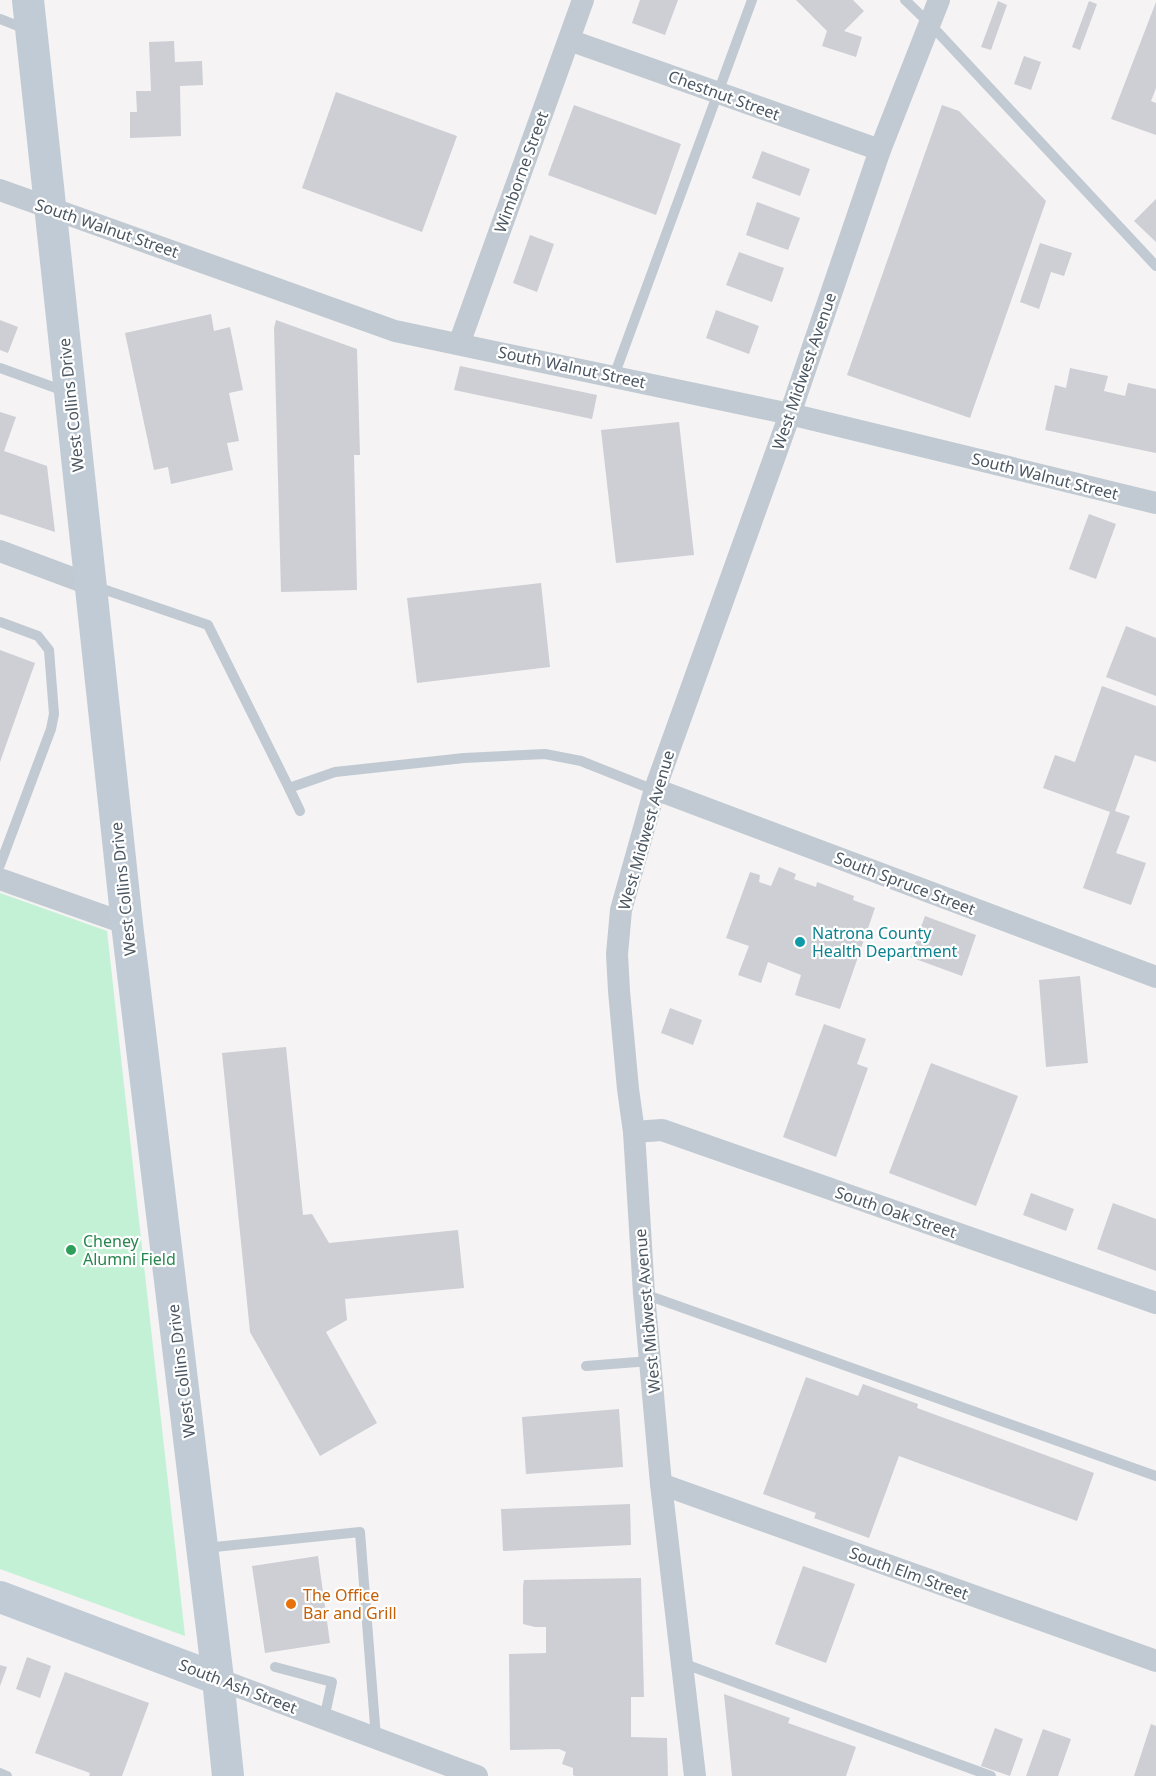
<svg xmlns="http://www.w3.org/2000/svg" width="1156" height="1776" viewBox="0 0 1156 1776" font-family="'Noto Sans',sans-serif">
<rect width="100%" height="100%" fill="#f5f3f3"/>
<polygon fill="#c3f1d5" points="0,893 107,931 185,1636 0,1569"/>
<g fill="#cdcfd5">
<polygon points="640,0 678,0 665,35 632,23"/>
<polygon points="796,0 853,0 864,11 844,31 862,37 856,57 822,46 827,31"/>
<polygon points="998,1 1007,5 991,50 981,47"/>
<polygon points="1089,1 1097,4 1080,50 1072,47"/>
<polygon points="1156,2 1156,88 1151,101 1156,103 1156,135 1111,119"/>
<polygon points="174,41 175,62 202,61 203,85 180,86 181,136 130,138 130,112 137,112 136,91 151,91 149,42"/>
<polygon points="1024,56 1041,62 1031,90 1014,84"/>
<polygon points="336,92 457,136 422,232 302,188"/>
<polygon points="574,105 681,144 656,215 548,175"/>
<polygon points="942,105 959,111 1046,201 970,418 847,375"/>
<polygon points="762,151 810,169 800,196 752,178"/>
<polygon points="1156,199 1156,242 1134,221"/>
<polygon points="757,202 800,218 788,250 746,235"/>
<polygon points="530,235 554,244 537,292 513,283"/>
<polygon points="1040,243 1072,253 1064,276 1051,272 1039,309 1020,302"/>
<polygon points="739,252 784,268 772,302 726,285"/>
<polygon points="716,310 759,326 749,354 706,338"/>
<polygon points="211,314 214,331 230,327 243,390 229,393 239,441 227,443 233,470 171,484 168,467 154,470 125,333"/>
<polygon points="0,320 18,327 8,353 0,350"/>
<polygon points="276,320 357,349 360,455 354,455 357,590 281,592 274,328"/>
<polygon points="460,366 597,395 592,419 454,390"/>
<polygon points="1070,368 1108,376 1104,391 1125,396 1128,383 1156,389 1156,453 1045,430 1055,385 1066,388"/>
<polygon points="0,412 16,417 4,451 47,466 55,532 0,514"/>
<polygon points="679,422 694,555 616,563 601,430"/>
<polygon points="1089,514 1116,524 1096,579 1069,569"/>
<polygon points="541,583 550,667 417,683 407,598"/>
<polygon points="1126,626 1156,638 1156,696 1106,677"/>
<polygon points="0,650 35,663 0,762"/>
<polygon points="1102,686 1156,706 1156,762 1135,755 1115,811 1130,816 1116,853 1146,863 1131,905 1083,888 1110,812 1043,788 1055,755 1075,762"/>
<polygon points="779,867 796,874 794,879 816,887 817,882 854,896 853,900 875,908 840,1009 795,995 801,975 768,962 761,983 738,975 749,946 726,938 750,872 760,875 759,882 771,886"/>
<polygon points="925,916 976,935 962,976 910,957"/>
<polygon points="1080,976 1088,1063 1046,1067 1039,980"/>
<polygon points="670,1008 702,1020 693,1045 661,1033"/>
<polygon points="824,1024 866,1039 857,1064 868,1068 836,1157 783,1137"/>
<polygon points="286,1047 303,1215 312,1214 329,1243 458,1230 464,1288 345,1299 347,1320 326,1332 377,1423 320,1456 250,1332 222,1053"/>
<polygon points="931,1063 1018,1096 976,1206 889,1173"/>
<polygon points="1031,1193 1074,1209 1066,1231 1023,1215"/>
<polygon points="1113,1203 1156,1219 1156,1271 1097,1249"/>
<polygon points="806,1377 858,1396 863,1384 918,1404 917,1408 1094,1473 1077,1521 899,1456 869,1538 814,1518 816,1513 763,1494"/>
<polygon points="619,1409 623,1467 526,1474 522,1417"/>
<polygon points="630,1504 631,1545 503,1551 501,1509"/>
<polygon points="318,1556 330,1643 265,1653 252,1566"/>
<polygon points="803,1566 855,1584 826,1663 775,1644"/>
<polygon points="641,1578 644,1697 631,1697 631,1737 667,1738 668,1776 575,1776 573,1775 573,1768 562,1764 566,1752 559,1749 510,1750 509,1654 546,1653 546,1627 535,1627 523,1624 523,1586 524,1580"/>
<polygon points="27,1657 51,1666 40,1698 16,1689"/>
<polygon points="0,1665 7,1667 0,1686"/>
<polygon points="65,1672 149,1703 122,1776 89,1776 90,1773 35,1753"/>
<polygon points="724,1694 790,1718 788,1723 856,1747 846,1776 732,1776"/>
<polygon points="1151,1724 1156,1726 1156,1776 1134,1776"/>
<polygon points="995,1728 1023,1739 1010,1776 981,1766"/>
<polygon points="1043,1729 1071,1739 1058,1776 1026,1776"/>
</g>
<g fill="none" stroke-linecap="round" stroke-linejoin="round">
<g stroke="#c1cad2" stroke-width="10">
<polyline points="905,0 930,24 1156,266"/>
<polyline points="0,19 28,30"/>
<polyline points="0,368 67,392"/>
<polyline points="614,376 752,0"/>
<polyline points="94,586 208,625 289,788 335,772 464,758 545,754 581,761 644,786 655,789"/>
<polyline points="0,622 38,636 49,650 54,714 51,729 0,865"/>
<polyline points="289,788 300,811"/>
<polyline points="644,1294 1156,1476"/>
<polyline points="586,1366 650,1361"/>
<polyline points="205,1548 360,1532 376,1738"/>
<polyline points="682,1663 991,1776"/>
<polyline points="275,1667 332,1682 324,1719"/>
<polyline points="0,1773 7,1776"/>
</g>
<g stroke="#c1cad2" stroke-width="22">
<polyline points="569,40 880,150"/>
<polyline points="0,190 395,331 790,414 1156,503"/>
<polyline points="459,344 583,0"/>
<polyline points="0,551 91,585"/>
<polyline points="655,789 1156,977"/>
<polyline points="0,879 127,924"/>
<polyline points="634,1132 662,1130 1156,1303"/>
<polyline points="661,1484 1156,1661"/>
<polyline points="218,1679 477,1776"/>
<polyline points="695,1776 661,1484 644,1294 634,1132 628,1089 619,991 617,954 621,910 655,789 790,414 880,150 939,0"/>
</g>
<g stroke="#c1cbd6" stroke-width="32">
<polyline points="28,0 127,924 218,1679 228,1776"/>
<polyline points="0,1597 218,1679"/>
</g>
</g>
<circle fill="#0f9aa8" stroke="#fff" stroke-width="2" cx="800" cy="942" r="6"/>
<circle fill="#2e9e5b" stroke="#fff" stroke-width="2" cx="71" cy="1250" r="6"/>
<circle fill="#e8710a" stroke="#fff" stroke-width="2" cx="291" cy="1604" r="6"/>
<g text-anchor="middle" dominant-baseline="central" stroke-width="4.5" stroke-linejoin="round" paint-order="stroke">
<g font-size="16" fill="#4a5661" stroke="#fff">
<text transform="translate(724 95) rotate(20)">Chestnut Street</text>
<text transform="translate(521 172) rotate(-70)">Wimborne Street</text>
<text transform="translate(107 228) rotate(19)">South Walnut Street</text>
<text transform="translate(572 367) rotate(12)">South Walnut Street</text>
<text transform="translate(804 371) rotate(-71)">West Midwest Avenue</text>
<text transform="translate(71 405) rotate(-96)">West Collins Drive</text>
<text transform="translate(1045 476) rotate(14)">South Walnut Street</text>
<text transform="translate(646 830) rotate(-74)">West Midwest Avenue</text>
<text transform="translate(905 883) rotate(21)">South Spruce Street</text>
<text transform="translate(123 889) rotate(-96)">West Collins Drive</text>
<text transform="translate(896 1212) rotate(19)">South Oak Street</text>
<text transform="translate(647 1311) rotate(-95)">West Midwest Avenue</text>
<text transform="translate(181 1371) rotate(-97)">West Collins Drive</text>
<text transform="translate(909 1573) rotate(20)">South Elm Street</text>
<text transform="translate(238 1686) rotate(21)">South Ash Street</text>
</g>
<g font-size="16" fill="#0d838f" stroke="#fff" text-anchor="start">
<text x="812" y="933">Natrona County<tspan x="812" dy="18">Health Department</tspan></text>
</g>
<g font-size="16" fill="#27864d" stroke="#fff" text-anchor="start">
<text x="83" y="1241">Cheney<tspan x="83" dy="18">Alumni Field</tspan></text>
</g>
<g font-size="16" fill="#c56008" stroke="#fff" text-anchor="start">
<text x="303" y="1595">The Office<tspan x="303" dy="18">Bar and Grill</tspan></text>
</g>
</g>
</svg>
